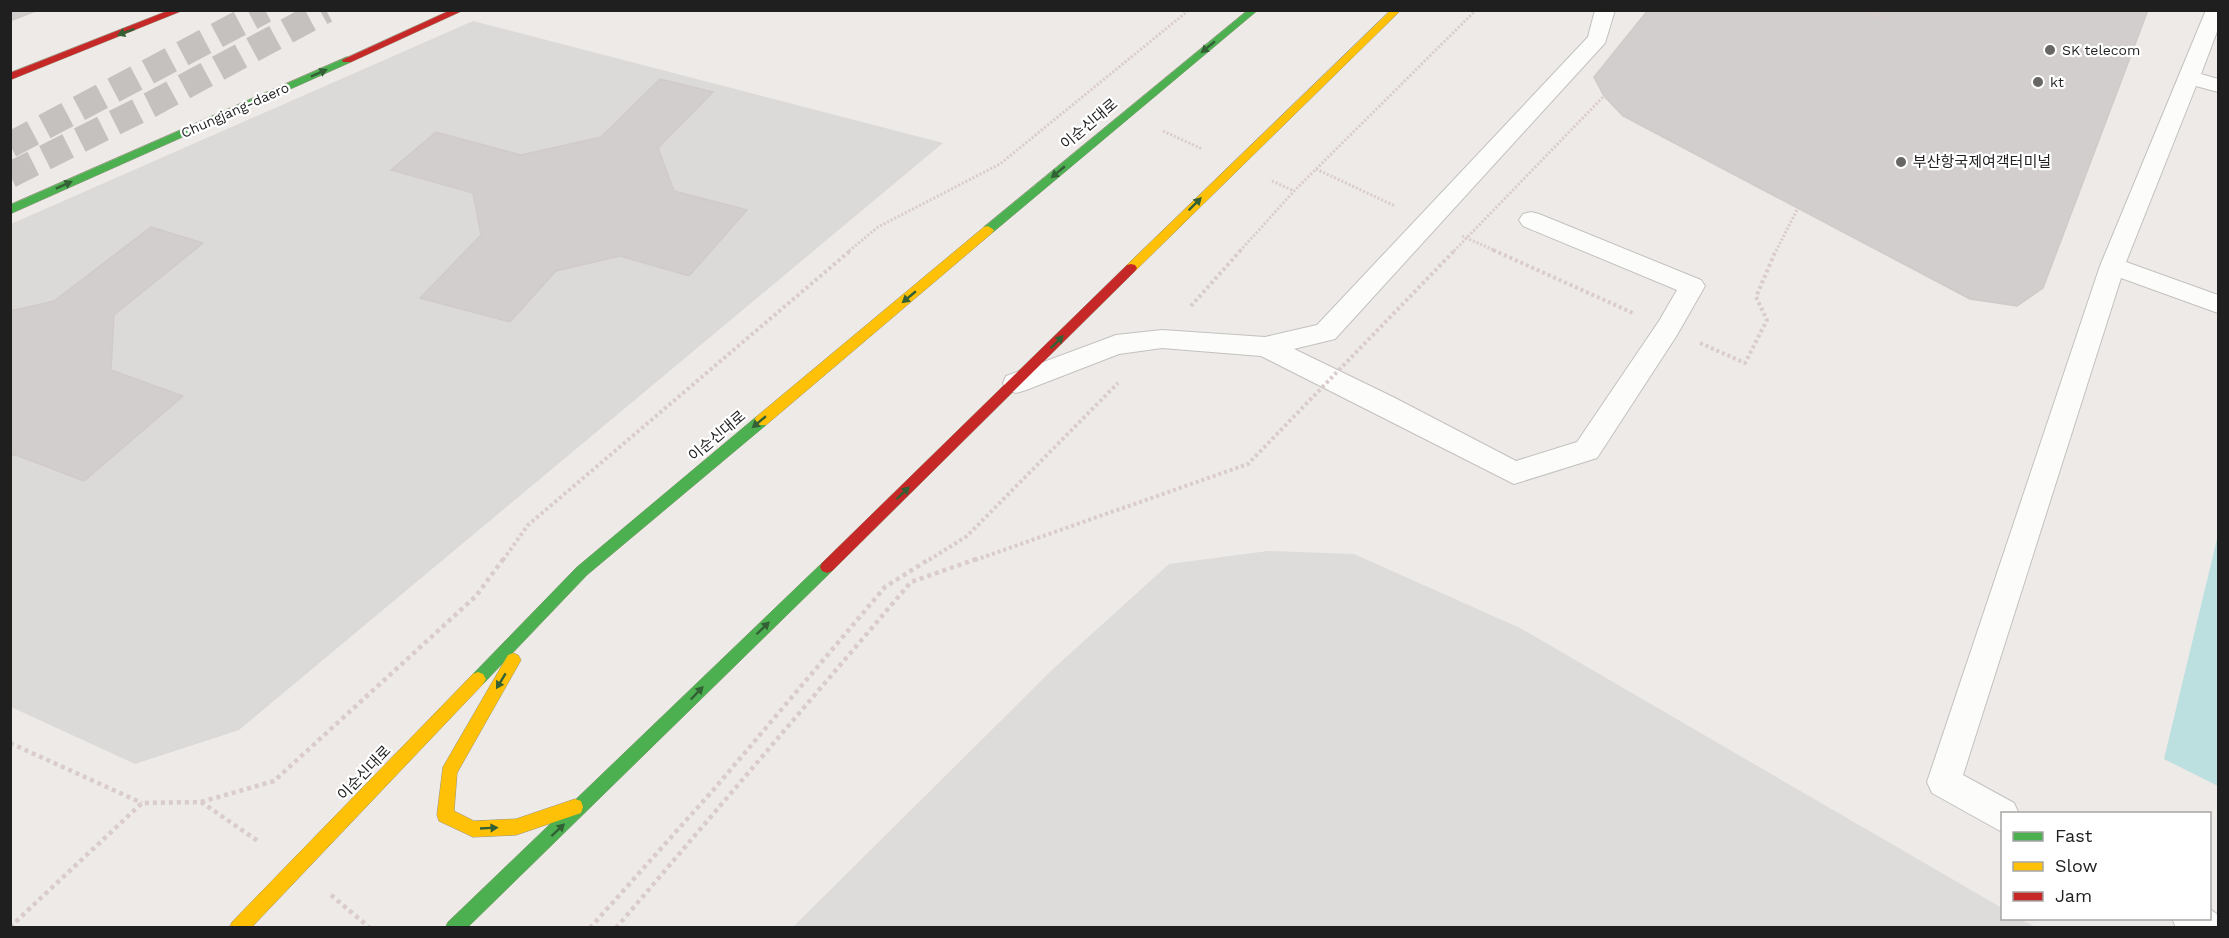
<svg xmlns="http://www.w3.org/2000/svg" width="2229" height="938" viewBox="0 0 2229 938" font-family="'Work Sans','Noto Sans KR',sans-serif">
<rect width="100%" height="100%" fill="#edeae7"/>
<polygon fill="#dcdad9" points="473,21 943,143 239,730 135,764 11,707 11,224"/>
<polygon fill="#dddcdb" points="1268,551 1354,554 1520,628 2002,908 2002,918 2020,919 2036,927 793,927 1053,669 1169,564"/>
<polygon fill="#bcdfdf" points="2218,535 2218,786 2164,759"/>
<g fill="#d2cecd" stroke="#d0cbc9" stroke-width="1.5">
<polygon points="10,10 38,10 10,21"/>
<polygon points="1648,10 2148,10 2043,288 2017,306 1970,299 1623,116 1604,96 1594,77"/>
<polygon points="660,79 713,92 658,148 674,191 747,210 689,276 620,256 556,271 510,322 420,298 481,235 473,193 391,170 436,132 521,155 601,137"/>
<polygon points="151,227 203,243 114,315 111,370 183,396 84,481 16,455 10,456 10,311 54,301"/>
</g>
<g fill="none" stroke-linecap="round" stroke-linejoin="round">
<g stroke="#c4c1bf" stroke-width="26" stroke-dasharray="26 13" stroke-linecap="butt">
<polyline points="10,145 265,10"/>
<polyline points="10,175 150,105 326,10"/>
</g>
<defs>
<g id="lane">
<polygon points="1595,10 1615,10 1605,43 1335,339 1294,349 1393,397 1516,461 1577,442 1659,321 1677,290 1523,226 1519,220 1523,214 1531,212 1539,214 1701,280 1705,286 1677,335 1597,458 1514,484 1261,356 1162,348 1119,354 1026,390 1016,393 1006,390 1003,383 1006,376 1116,335 1162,330 1265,337 1317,325 1588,37"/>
<polygon points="2206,10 2218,10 2218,29 2201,74 2218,79 2218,92 2196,86 2126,262 2218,295 2218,313 2121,278 1963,775 2014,803 2019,814 2002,814 2002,832 1932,793 1927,782 2100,266"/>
<polygon points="2210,909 2218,915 2218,928 2176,928 2172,918 2210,918"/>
</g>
<g id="fast">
<polygon points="1248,10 1258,10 992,233 984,233 984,227"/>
<polygon points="347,57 352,60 351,62 10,214 10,205"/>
<polygon points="761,416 766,417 768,421 766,425 587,575 483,684 478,686 473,684 470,679 473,674 577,567 756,417"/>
<polygon points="827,561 832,563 834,567 832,571 467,928 445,928 448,922 822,563"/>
</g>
<g id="slow">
<polygon points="1391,10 1401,10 1135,271 1127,271 1125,268 1127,265"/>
<polygon points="988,226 994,230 992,233 766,425 756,425 754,421 756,417 984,227"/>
<polygon points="513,653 518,655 521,660 457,773 454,811 474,821 516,819 575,799 581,801 583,807 581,813 516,835 473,837 439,821 437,815 443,767 508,655"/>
<polygon points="478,672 483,674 486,679 483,684 251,928 229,928 232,922 473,674"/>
</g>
<g id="jam">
<polygon points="170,10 184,10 10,80 10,73"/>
<polygon points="451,10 464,10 351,62 343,62 342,60"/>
<polygon points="1131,264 1135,265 1137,268 1135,271 832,571 827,573 822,571 820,567 822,563 1127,265"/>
</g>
</defs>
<use href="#lane" stroke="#c3c1c0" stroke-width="2"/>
<use href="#fast" stroke="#97947f" stroke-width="1"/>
<use href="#slow" stroke="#97947f" stroke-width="1"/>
<use href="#jam" stroke="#97947f" stroke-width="1"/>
<g stroke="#dacbcc" stroke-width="3" stroke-dasharray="2 2" stroke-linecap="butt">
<polyline points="1860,10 1886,19 1891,10"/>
<polyline points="1163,131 1202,149"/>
<polyline points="1316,169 1395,206"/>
<polyline points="1272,181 1294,191"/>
<polyline points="1462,236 1496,251"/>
<polyline points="849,251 878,227 1000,164 1189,10"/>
<polyline points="1240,251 1294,191 1476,10"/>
<polyline points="1776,251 1798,208"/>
</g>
<g stroke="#dacbcc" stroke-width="4" stroke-dasharray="3 3" stroke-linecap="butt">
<polyline points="1493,250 1633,313"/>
<polyline points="1191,306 1241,250"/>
<polyline points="1700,343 1745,363 1767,320 1756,297 1776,250"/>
<polyline points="503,560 528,525 851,250"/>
<polyline points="929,560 967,536 1118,383"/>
</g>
<g stroke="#dacbcc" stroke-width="4.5" stroke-dasharray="4 4" stroke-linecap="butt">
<polyline points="10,743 142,803"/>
<polyline points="201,802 274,781 476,596 504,558"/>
<polyline points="331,895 370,928"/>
<polyline points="10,927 142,803 201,802 258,841"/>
<polyline points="590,928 715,788 885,587 931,558"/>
</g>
<use href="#lane" fill="#fcfcfb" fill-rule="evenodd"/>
<use href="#fast" fill="#4caf50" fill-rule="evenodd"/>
<use href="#slow" fill="#ffc107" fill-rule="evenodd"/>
<use href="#jam" fill="#c62828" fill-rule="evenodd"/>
<polyline stroke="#dacbcc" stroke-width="3" stroke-dasharray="2 2" stroke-linecap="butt" points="1454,251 1604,96"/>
<polyline stroke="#dacbcc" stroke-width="4" stroke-dasharray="3 3" stroke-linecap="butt" points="975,560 1248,464 1455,250"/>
<polyline stroke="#dacbcc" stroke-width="4.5" stroke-dasharray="4 4" stroke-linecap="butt" points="616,928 911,582 979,558"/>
</g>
<defs><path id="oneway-solid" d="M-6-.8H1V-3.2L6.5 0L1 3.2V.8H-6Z" transform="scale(1.5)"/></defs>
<g fill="#336035">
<use href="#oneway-solid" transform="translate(126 32) rotate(159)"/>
<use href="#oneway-solid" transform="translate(1208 47) rotate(141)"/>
<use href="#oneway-solid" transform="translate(319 73) rotate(-24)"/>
<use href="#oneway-solid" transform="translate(1058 172) rotate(140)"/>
<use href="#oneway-solid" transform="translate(64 185) rotate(-24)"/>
<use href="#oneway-solid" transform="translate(1195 204) rotate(-45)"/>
<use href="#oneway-solid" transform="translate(909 297) rotate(140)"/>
<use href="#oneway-solid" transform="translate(1057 342) rotate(-45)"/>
<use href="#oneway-solid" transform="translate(759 422) rotate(140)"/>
<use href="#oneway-solid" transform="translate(903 493) rotate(-44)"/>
<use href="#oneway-solid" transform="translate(763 628) rotate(-44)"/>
<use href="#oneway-solid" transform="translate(501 681) rotate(121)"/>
<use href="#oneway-solid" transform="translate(697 693) rotate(-46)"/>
<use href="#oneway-solid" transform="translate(489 828) rotate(-3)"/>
<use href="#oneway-solid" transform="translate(558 830) rotate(-43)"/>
</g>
<g fill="#676665" stroke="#fff" stroke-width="2">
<circle cx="2050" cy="50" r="6"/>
<circle cx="2038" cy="82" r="6"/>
<circle cx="1901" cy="162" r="6"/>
</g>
<g text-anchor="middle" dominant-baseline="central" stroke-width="4.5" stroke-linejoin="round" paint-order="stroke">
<g font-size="14" fill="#1f1f1f" stroke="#fff" text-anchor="start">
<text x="2062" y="50">SK telecom</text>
<text x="2050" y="82">kt</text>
</g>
<g font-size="14" fill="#1f1f1f" stroke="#fff">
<text transform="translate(235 110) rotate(-24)">Chungjang-daero</text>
</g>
<g font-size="15" fill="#1f1f1f" stroke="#fff">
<text transform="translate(1089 124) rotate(-40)">이순신대로</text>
<text transform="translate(717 436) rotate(-40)">이순신대로</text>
<text transform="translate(364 773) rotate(-46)">이순신대로</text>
</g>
<g font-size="15" fill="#1f1f1f" stroke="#fff" text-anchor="start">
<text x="1913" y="162">부산항국제여객터미널</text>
</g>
</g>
<rect width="2229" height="938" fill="none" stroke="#1f1f1f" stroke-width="24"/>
<rect x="2001" y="812" width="210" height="108" fill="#ffffff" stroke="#a5a5a5" stroke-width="1.5"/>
<rect x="2013" y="832" width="30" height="9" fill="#4caf50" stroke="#a5a5a5" stroke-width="1.5"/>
<text x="2055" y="842" font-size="18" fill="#1f1f1f">Fast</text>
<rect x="2013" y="862" width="30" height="9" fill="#ffc107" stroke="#a5a5a5" stroke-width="1.5"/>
<text x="2055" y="872" font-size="18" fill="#1f1f1f">Slow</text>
<rect x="2013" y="892" width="30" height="9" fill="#c62828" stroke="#a5a5a5" stroke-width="1.5"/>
<text x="2055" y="902" font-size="18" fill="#1f1f1f">Jam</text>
</svg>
